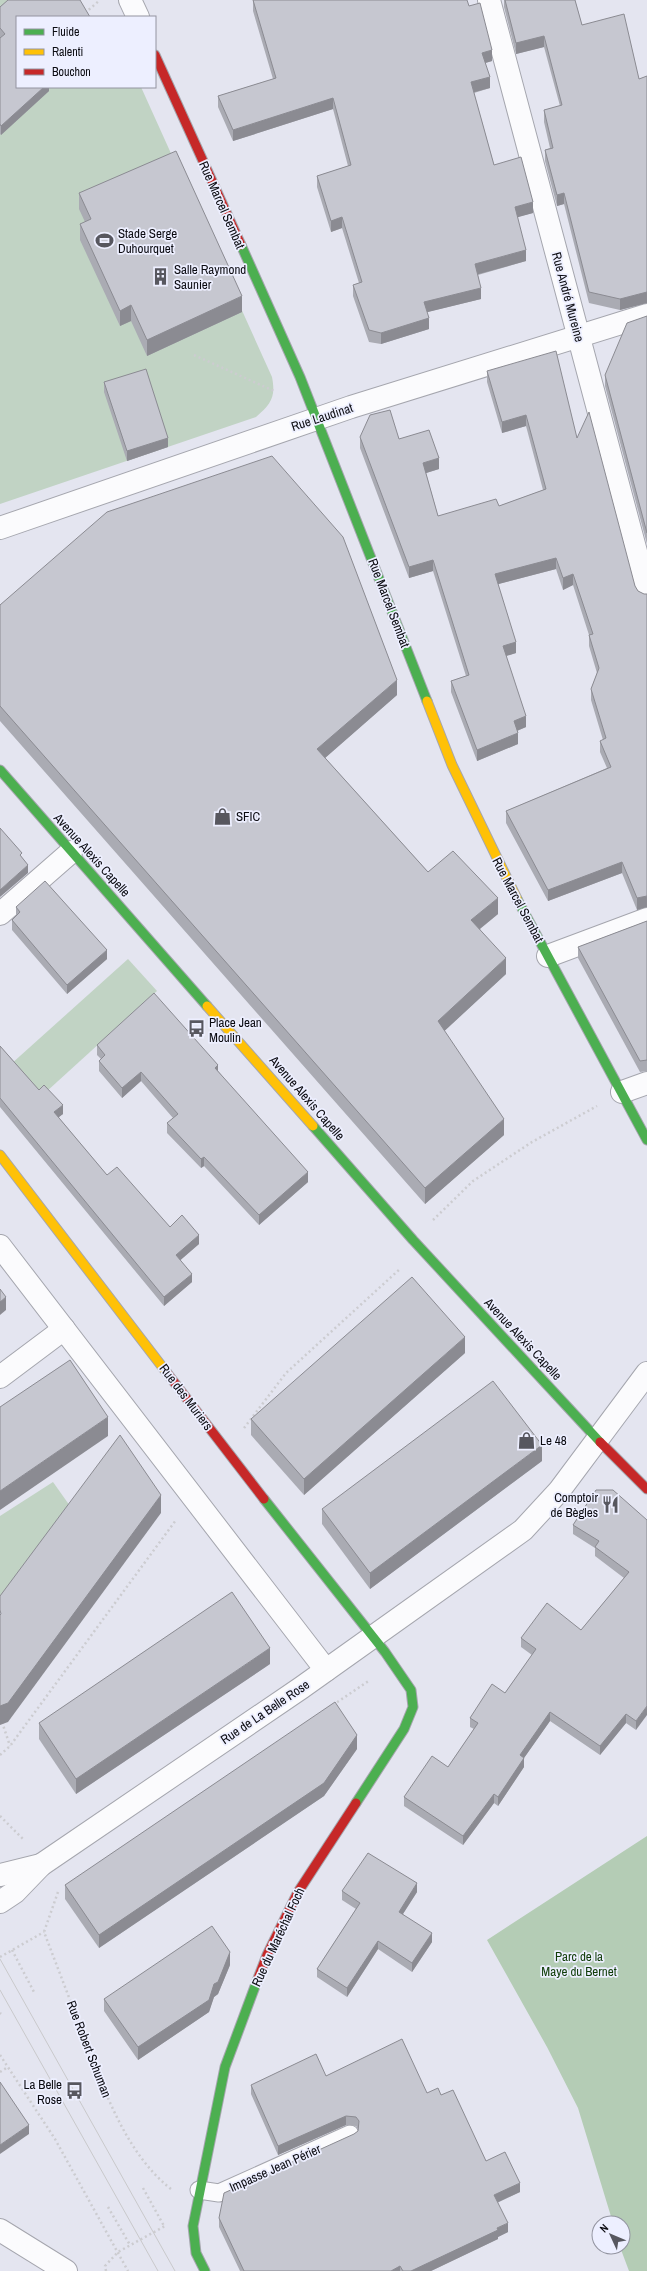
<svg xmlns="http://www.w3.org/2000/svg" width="647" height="2271" viewBox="0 0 647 2271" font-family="'Archivo Narrow',sans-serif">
<rect width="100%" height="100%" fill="#e4e5f0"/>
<g fill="#c1d3c4">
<path d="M0,0H75L17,17V87H141L272,377C276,397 271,404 256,417L0,504Z"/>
<polygon points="128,959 157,991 13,1122 0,1074"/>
<polygon points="53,1482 70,1506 0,1598 0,1516"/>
</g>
<polygon fill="#b4ccb5" points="647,1836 647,2271 629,2271 620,2247 623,2247 623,2223 613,2223 578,2108 547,2047 487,1940"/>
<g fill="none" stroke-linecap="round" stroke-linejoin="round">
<defs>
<polyline id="lane" points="199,2190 219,2193 350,2134"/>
<g id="street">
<polyline points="130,0 138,17"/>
<polyline points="489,0 647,593"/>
<polyline points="0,528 351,407 647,315"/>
<polyline points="0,914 71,852"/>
<polyline points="548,956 647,919"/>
<polyline points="622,1092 647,1083"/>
<polyline points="0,1246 326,1670"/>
<polyline points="0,1377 64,1329"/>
<polyline points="0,1875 41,1865"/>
<polyline points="0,1902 15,1892 41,1865 301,1688 523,1530 559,1491 647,1373"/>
<polyline points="0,2230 66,2271"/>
</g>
<g id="fast">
<polyline points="241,245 300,377 427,701"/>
<polyline points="0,770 207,1006"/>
<polyline points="517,899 647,1140"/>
<polyline points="313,1126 413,1240 600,1442"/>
<polyline points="264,1499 385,1652 411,1690 413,1707 404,1729 356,1803"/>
<polyline points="205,2271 196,2253 193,2226 225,2067 257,1981"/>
</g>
<g id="slow">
<polyline points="427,701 452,765 517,899"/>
<polyline points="207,1006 313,1126"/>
<polyline points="0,1155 167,1373"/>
</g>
<g id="jam">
<polyline points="155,55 241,245"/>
<polyline points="167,1373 264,1499"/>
<polyline points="600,1442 647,1489"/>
<polyline points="257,1981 267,1955 298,1892 356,1803"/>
</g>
</defs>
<use href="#lane" stroke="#a5a6ae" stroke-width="19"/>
<use href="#street" stroke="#a5a6ae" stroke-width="24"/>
<use href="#fast" stroke="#a5a6ae" stroke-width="11"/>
<use href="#slow" stroke="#a5a6ae" stroke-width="11"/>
<use href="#jam" stroke="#a5a6ae" stroke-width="11"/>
<g stroke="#ccccd0" stroke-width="2.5" stroke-dasharray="2 3" stroke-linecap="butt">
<polyline points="85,13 100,0"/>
<polyline points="194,355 274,391"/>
<polyline points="433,1220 473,1181 532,1142 597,1106"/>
<polyline points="244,1428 286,1373 401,1268"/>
<polyline points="333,1705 370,1680"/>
<polyline points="2,1722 10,1746"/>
<polyline points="0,1755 10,1746 176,1520"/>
<polyline points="0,1816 24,1840"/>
<path d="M58,1892L44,1932C57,1966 70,2000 83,2034C103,2087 125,2153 171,2189"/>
<polyline points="12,1950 35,1994"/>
<polyline points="0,1957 44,1932"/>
<polyline points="0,2013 1,2014"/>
<polyline points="0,2055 55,2139 128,2271"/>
<polyline points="0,2072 8,2067"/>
<polyline points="143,2188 164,2226"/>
<polyline points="108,2207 130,2245"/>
<polyline points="106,2271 105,2266 118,2252 165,2226"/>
</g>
<use href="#lane" stroke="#fbfbfd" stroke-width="17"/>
<use href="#street" stroke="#fbfbfd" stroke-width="22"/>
<use href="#fast" stroke="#4caf50" stroke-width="9"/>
<use href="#slow" stroke="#ffc107" stroke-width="9"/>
<use href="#jam" stroke="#c62828" stroke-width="9"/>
<g stroke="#c9c9cb" stroke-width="1">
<polyline points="0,1959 175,2271"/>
<polyline points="0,1990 158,2271"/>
</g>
</g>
<g fill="#aaabb3">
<polygon points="253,0 469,6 492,61 485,63 490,88 474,93 494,165 533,213 517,217 526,261 478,275 481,299 427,312 429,329 381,344 369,342 353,296 353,285 359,283 342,228 331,232 317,187 317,176 348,166 333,109 233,141 218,107 218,96 273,79 253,11"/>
<polygon points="504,0 575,0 582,25 639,79 647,76 647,303 620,310 589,303 564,204 557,206 545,161 545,150 550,148 544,122 544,110 560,106 544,47 516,54 504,7"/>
<polygon points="0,7 17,87 49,87 49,91 1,135 0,134"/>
<polygon points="79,193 242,312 147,356 131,321 120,326 80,240 80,224 85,222 79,209"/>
<polygon points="647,316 647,544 605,386 605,375"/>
<polygon points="487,371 577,438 635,586 638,591 644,594 647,594 647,907 637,910 622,873 548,901 506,823 506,811 607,768 600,752 600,741 603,740 591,700 591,689 597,673 589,646 589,635 573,585 563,590 556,569 498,584 516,653 506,656 526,727 517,731 518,744 477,761 451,692 451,681 466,676 433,571 409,578 360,448 360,437 399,439 439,469 426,473 438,516 499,506 543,490 526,426 502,433 487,382"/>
<polygon points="104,382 168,447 127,461 104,392"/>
<polygon points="0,605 397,695 325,758 428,872 498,914 480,929 506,974 444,1031 504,1135 425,1204 0,721"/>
<polygon points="16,907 107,959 67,994 12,930 12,920 16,916"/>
<polygon points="647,921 647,1071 640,1072 578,958 578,947"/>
<polygon points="97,1045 218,1071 308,1182 259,1225 204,1166 201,1168 167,1133 167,1123 173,1118 141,1081 122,1098 99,1071 99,1061 101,1059 97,1055"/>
<polygon points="0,1046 39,1090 63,1114 58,1117 107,1175 170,1227 199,1244 180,1260 192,1282 164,1306 0,1107"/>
<polygon points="465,1353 304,1495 251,1435 251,1419"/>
<polygon points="542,1461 370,1589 322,1524 322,1509"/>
<polygon points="647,1520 636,1730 626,1723 600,1755 550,1721 524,1758 524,1767 498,1806 494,1803 463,1845 404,1806 404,1797 448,1767 474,1729 470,1727 470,1718 505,1693 532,1655 521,1647 521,1638 581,1630 624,1578 595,1556 595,1548 573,1534 573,1525"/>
<polygon points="270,1664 76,1794 39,1739 39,1723"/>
<polygon points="357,1749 324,1796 99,1948 65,1899 65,1885"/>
<polygon points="342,1891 417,1892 403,1914 432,1942 412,1972 378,1949 347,1997 317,1977 317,1969 356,1909 342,1900"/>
<polygon points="230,1965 218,1994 214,1997 209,2012 138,2060 104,2011 104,1999"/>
<polygon points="326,2076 441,2095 486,2161 520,2192 497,2203 508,2232 498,2237 498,2239 431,2271 240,2271 219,2227 219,2218 354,2134 358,2131 358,2129 356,2126 346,2125 278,2155 251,2094 251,2085"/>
</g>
<g fill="#8b8b92">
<polygon points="544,36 544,47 516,54 516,43"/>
<polygon points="492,50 492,61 482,64 482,53"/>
<polygon points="490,77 490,88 471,93 471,82"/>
<polygon points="44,87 49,87 49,91 1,135 1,126"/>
<polygon points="333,98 333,109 233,141 233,130"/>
<polygon points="564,193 564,204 557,206 557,195"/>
<polygon points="533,202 533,213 515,218 515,207"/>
<polygon points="342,217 342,228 331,232 331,221"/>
<polygon points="526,250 526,261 475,275 475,264"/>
<polygon points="481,288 481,299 424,313 424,302"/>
<polygon points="647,292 647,303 620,310 620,299"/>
<polygon points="242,296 242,312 147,356 147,340"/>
<polygon points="131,305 131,321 120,326 120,311"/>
<polygon points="429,318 429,329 381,344 381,333"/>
<polygon points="526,415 526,426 502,433 502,422"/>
<polygon points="168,438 168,447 127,461 127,451"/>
<polygon points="439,458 439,469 423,474 423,463"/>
<polygon points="556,558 556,569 495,585 495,574"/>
<polygon points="433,560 433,571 409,578 409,567"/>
<polygon points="573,574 573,585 563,590 563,578"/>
<polygon points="516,642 516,653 503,657 503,646"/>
<polygon points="397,680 397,695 317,765 317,749"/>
<polygon points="526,716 526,727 514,732 514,721"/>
<polygon points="518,733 518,744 477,761 477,750"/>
<polygon points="622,862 622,873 548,901 548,890"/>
<polygon points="28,865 28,873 0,897 0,890"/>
<polygon points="647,896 647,907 637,910 637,898"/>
<polygon points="498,898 498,914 471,936 471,920"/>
<polygon points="107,950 107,959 67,994 67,985"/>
<polygon points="506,958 506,974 438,1037 438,1021"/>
<polygon points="218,1065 218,1075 215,1068"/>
<polygon points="141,1072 141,1081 122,1098 122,1088"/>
<polygon points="63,1105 63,1114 54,1121 54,1112"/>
<polygon points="504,1119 504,1135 425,1204 425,1188"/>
<polygon points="204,1157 204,1166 201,1168 201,1159"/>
<polygon points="308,1172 308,1182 259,1225 259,1215"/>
<polygon points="199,1235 199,1244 176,1264 176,1255"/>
<polygon points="192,1274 192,1282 164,1306 164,1297"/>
<polygon points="6,1297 6,1310 0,1315 0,1302"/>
<polygon points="465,1337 465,1353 304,1495 304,1479"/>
<polygon points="108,1417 108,1436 0,1510 0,1491"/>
<polygon points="542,1445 542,1461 370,1589 370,1573"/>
<polygon points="161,1495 161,1513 8,1722 0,1725 0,1706"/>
<polygon points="270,1648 270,1664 76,1794 76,1779"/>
<polygon points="647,1706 647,1715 636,1730 636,1721"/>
<polygon points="550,1712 550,1721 524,1758 524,1767 498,1806 498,1797 520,1755"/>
<polygon points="626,1714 626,1723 600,1755 600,1746"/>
<polygon points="357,1735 357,1749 324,1796 99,1948 99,1935"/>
<polygon points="494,1794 494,1803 463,1845 463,1836"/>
<polygon points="417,1883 417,1892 399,1920 399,1912"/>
<polygon points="432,1933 432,1942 412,1972 412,1963"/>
<polygon points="378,1941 378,1949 347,1997 347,1988"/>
<polygon points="230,1952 230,1965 218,1994 214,1997 209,2012 138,2060 138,2047 214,1984"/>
<polygon points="346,2116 346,2125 278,2155 278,2146"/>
<polygon points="29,2125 29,2134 0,2154 0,2145"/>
<polygon points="520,2183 520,2192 494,2204 494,2195"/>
<polygon points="508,2223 508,2232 498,2237 498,2239 431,2271 411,2271"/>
<polygon points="400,2266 400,2271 391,2271"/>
</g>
<g fill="#c6c7d0" stroke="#8b8b92">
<polygon points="8,0 80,0 90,17 17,17 17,87 44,87 1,126 0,124 0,38 5,34 0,28 0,7"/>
<polygon points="253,0 467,0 469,6 480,3 492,50 482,53 490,77 471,82 494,165 521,157 533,202 515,207 526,250 475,264 481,288 424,302 429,318 381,333 369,330 353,285 362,282 342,217 331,221 317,176 351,165 333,98 233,130 218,96 276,78"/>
<polygon points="505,0 575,0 582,25 624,14 639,79 647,76 647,292 620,299 589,292 564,193 557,195 545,150 553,148 544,110 562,105 544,36 516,43"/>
<polygon points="176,151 242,296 147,340 131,305 120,311 80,224 91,219 79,193"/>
<polygon points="647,316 647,533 605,375 627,323"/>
<polygon points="556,351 577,438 589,412 635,586 638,591 644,594 647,594 647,896 637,898 622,862 548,890 506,811 611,767 600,741 606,738 591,689 599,668 589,635 593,634 573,574 563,578 556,558 495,574 516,642 503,646 526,716 514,721 518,733 477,750 451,681 469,675 433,560 409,567 360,437 370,415 390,410 399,439 429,430 439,458 423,463 438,516 496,499 499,506 546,489 526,415 502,422 487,371"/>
<polygon points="146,369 168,438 127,451 104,382"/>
<polygon points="272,456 343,537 397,680 317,749 428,872 453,851 498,898 471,920 506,958 438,1021 504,1119 425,1188 0,706 0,605 107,512"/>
<polygon points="0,828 22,853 20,855 28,865 0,890"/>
<polygon points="45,881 107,950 67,985 12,920 20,912 16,907"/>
<polygon points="647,921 647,1060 640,1061 578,947"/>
<polygon points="154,993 218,1065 215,1068 308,1172 259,1215 204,1157 201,1159 167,1123 178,1114 141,1072 122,1088 99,1061 105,1055 97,1045"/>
<polygon points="0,1046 39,1090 44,1085 63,1105 54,1112 107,1175 117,1167 170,1227 182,1215 199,1235 176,1255 192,1274 164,1297 0,1098"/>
<polygon points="412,1277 465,1337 304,1479 251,1419"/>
<polygon points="0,1289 6,1297 0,1302"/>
<polygon points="70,1360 108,1417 0,1491 0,1407"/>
<polygon points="493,1381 542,1445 370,1573 322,1509"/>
<polygon points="120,1435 161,1495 8,1703 0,1706 0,1615 1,1614 0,1610 0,1596"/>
<polygon points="596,1490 613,1490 647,1520 647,1706 636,1721 626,1714 600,1746 550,1712 520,1755 524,1758 498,1797 494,1794 463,1836 404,1797 432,1756 448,1767 478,1723 470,1718 492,1684 505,1693 536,1649 521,1638 547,1603 581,1630 629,1572 595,1547 599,1541 573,1525"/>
<polygon points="232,1592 270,1648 76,1779 39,1723"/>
<polygon points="335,1702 357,1735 324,1783 99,1935 65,1885"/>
<polygon points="368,1853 417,1883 399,1912 432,1933 412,1963 378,1941 347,1988 317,1969 360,1903 342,1891"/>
<polygon points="212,1926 230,1952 218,1982 214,1984 209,2000 138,2047 104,1999"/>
<polygon points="402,2039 427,2093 438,2088 441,2095 453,2090 486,2161 505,2152 520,2183 494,2195 508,2223 497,2228 498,2230 411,2271 403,2271 400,2266 391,2271 244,2271 219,2218 224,2193 354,2134 358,2131 359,2121 356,2117 346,2116 278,2146 251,2085 316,2054 326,2076"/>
<polygon points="0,2082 29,2125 0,2145"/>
</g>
<defs>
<symbol id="stadium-bare" viewBox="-9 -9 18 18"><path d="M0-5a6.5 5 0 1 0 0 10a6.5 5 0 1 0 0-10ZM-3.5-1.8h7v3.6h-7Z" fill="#57575f" stroke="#edefff" stroke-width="2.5" paint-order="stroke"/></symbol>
<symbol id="building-bare" viewBox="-9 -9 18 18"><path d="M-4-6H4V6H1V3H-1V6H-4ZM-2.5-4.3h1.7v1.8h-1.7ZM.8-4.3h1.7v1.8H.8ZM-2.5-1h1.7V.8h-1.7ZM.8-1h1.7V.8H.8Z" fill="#57575f" stroke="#edefff" stroke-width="2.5" paint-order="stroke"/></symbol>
<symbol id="shop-bare" viewBox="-9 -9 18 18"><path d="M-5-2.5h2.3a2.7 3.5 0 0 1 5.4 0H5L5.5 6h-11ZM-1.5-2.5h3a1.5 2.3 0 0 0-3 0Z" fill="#57575f" stroke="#edefff" stroke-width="2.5" paint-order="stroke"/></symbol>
<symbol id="bus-bare" viewBox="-9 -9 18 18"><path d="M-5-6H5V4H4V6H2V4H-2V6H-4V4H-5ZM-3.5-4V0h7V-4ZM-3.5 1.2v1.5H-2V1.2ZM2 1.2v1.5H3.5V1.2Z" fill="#57575f" stroke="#edefff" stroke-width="2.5" paint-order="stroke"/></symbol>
<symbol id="restaurant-bare" viewBox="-9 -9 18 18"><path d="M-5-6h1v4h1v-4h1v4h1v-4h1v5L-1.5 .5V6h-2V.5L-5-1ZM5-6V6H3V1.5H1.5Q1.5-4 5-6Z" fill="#57575f" stroke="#edefff" stroke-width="2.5" paint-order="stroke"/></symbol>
</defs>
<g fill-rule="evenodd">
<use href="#stadium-bare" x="92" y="228" width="25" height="25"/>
<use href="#building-bare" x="148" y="264" width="25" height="25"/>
<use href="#shop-bare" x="210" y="804" width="25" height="25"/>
<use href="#bus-bare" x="184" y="1016" width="25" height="25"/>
<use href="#shop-bare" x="514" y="1428" width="25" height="25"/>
<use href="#restaurant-bare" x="598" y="1492" width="25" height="25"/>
<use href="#bus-bare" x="62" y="2078" width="25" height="25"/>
</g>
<g text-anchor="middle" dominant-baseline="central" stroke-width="3.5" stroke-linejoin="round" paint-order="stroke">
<g font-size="13" fill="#0b0b11" stroke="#edefff">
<text transform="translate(222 205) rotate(66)">Rue Marcel Sembat</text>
<text transform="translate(568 297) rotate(75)">Rue André Mureine</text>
<text transform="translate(322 417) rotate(-18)">Rue Laudinat</text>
<text transform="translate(389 603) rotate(69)">Rue Marcel Sembat</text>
<text transform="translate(92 855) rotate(48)">Avenue Alexis Capelle</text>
<text transform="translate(518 900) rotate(62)">Rue Marcel Sembat</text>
<text transform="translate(307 1098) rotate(49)">Avenue Alexis Capelle</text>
<text transform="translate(523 1339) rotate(47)">Avenue Alexis Capelle</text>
<text transform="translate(186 1397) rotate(53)">Rue des Muriers</text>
<text transform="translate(265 1712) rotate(-34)">Rue de La Belle Rose</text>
<text transform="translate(278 1937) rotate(-65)">Rue du Maréchal Foch</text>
<text transform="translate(89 2049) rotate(69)">Rue Robert Schuman</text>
<text transform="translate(275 2168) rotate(-24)">Impasse Jean Périer</text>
</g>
<g font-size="13" fill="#0b0b11" stroke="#edefff" text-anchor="start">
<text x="118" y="233">Stade Serge<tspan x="118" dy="15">Duhourquet</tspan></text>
<text x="174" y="269">Salle Raymond<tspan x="174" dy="15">Saunier</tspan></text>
<text x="236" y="816">SFIC</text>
<text x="209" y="1022">Place Jean<tspan x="209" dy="15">Moulin</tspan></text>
<text x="540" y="1440">Le 48</text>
<text x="598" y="1497" text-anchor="end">Comptoir<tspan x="598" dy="15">de Bègles</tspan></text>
<text x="62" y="2084" text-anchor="end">La Belle<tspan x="62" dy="15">Rose</tspan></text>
</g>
<g font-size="13" fill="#0e3b06" stroke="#edefff">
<text x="579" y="1956">Parc de la<tspan x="579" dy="15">Maye du Bernet</tspan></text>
</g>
</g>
<rect x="16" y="16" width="140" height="72" fill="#edefff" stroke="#9394a0"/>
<rect x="24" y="29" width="20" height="6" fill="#4caf50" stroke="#9394a0"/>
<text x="52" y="36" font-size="12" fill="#0b0b11">Fluide</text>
<rect x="24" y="49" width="20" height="6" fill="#ffc107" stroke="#9394a0"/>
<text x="52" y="56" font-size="12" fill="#0b0b11">Ralenti</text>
<rect x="24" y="69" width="20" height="6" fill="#c62828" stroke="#9394a0"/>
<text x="52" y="76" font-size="12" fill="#0b0b11">Bouchon</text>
<g transform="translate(611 2235) rotate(314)"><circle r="19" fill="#edefff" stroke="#9394a0"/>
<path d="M0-3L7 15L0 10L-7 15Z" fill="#57575f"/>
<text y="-6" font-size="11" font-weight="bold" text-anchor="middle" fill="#0b0b11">N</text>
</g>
</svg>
